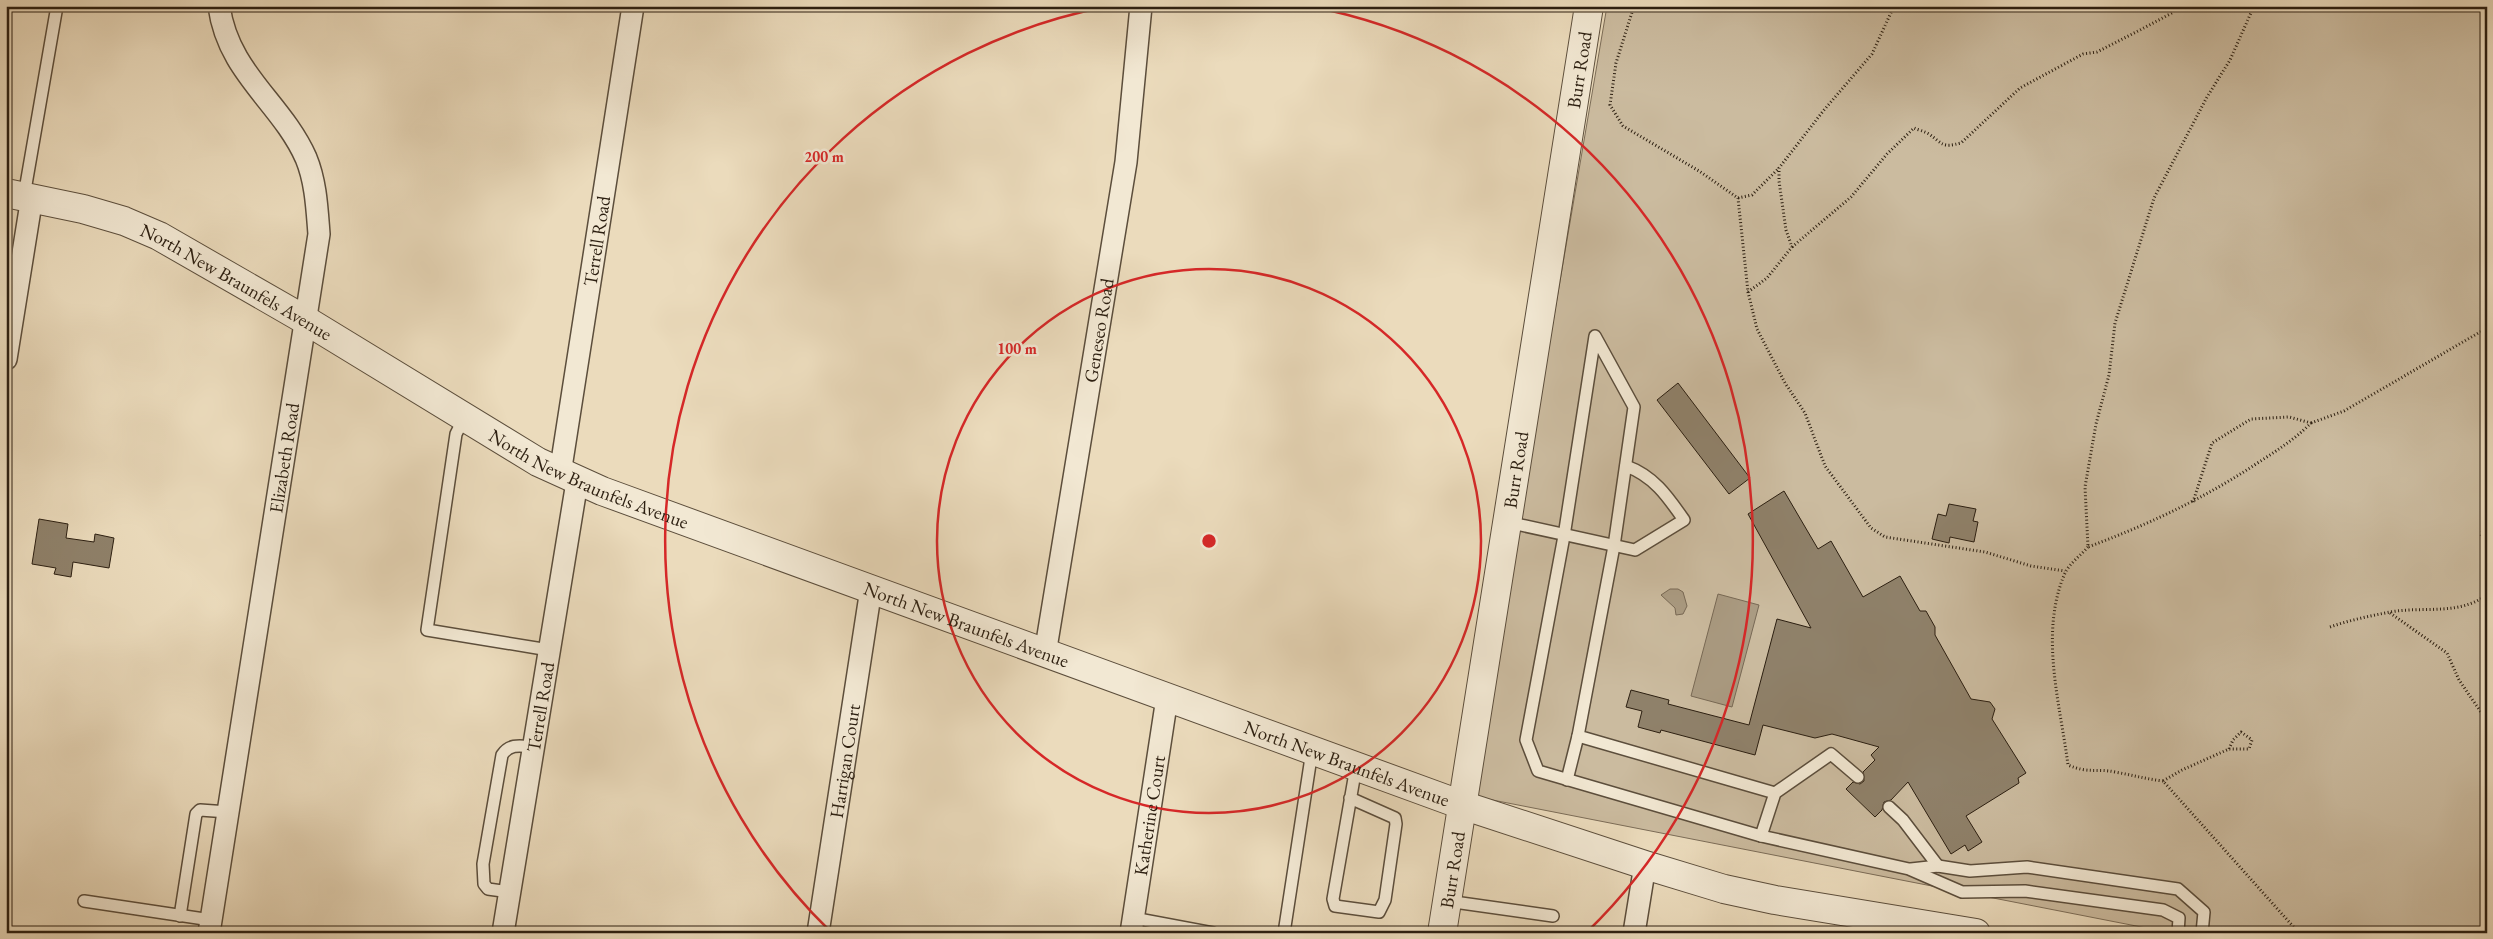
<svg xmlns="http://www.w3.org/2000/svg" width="2493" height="939" viewBox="0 0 2493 939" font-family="'EB Garamond',serif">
<rect width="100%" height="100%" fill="#ebdbbc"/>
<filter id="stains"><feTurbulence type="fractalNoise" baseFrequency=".004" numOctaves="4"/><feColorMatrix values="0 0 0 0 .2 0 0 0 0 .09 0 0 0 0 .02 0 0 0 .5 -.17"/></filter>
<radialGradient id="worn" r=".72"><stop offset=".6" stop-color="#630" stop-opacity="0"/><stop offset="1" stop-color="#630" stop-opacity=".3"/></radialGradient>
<polygon fill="#cbbb9f" stroke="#7c6d58" points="1607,6 2487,6 2487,933 2172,933 1472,796"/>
<g fill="#aa9b82" stroke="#786955">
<polygon points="1670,589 1678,589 1683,592 1687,606 1683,614 1676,615 1675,608 1661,595"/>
<polygon points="1718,594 1759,605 1732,707 1691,696"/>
</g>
<g fill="#8f816a" stroke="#2c1f11">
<polygon points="1678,383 1750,478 1729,494 1657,400"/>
<polygon points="1784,491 1818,549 1831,541 1863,597 1900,576 1920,611 1926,611 1935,627 1935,635 1971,699 1990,702 1995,709 1992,719 2026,773 2018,778 2019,783 1966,816 1982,842 1968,851 1965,845 1951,854 1908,782 1891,800 1884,802 1882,810 1875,817 1846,789 1853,782 1860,784 1864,781 1863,772 1875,760 1871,755 1879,747 1832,734 1815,738 1763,725 1755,755 1661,730 1660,733 1638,727 1642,711 1626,707 1631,690 1669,700 1668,704 1749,725 1777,619 1811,628 1748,514"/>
<polygon points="1949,504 1976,509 1973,521 1978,522 1974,542 1950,537 1949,543 1932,539 1938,514 1946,516"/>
<polygon points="39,519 68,524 66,538 94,542 95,534 114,538 109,568 73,562 71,577 54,574 56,568 32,564"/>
</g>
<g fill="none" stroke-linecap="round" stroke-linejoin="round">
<defs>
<g id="service">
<polyline points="24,196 57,6"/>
<polyline points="464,418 456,434 427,630 549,650"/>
<path d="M1507,522L1635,550L1684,520C1668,497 1654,476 1626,466"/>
<polyline points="1567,780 1578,736"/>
<polyline points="1775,793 1578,736 1614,546 1634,407 1595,336 1564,536 1526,740 1538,771 1761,836 1909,869 1962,892 2025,891 2163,910 2179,918 2178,933"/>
<polyline points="1350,798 1395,818 1396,824 1385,900 1379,912 1335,906 1333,899 1356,767"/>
<polyline points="1889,807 1903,820 1938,866"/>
<polyline points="1761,836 1775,793 1831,754 1858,777"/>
<polyline points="1911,869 1938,866 1970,871 2027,867 2178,889 2204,912 2202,933"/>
<path d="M510,892L488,889L484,884L483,864L502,755C510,743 521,746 534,747"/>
<polyline points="84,901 211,920"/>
<polyline points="1447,901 1553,916"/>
<polyline points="180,916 196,814 200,810 228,812"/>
<polyline points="1133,918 1213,933"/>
<polyline points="1284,933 1312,751"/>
</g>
<g id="minor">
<polyline points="6,359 32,197"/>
<path id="s1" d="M560,474L633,6"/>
<path id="s2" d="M1045,654L1126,162L1141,6"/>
<path id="s3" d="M209,933L319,234C317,209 316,182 306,158C281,102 228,73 219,6"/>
<path id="s4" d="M503,933L577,482"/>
<path id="s5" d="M818,933L871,589"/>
<path id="s6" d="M1131,933L1167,698"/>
<polyline points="1634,933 1645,865"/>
</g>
<g id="tertiary">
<path id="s7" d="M6,193L83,209L124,221L159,236L307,321L538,462L602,491L1462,805L1645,865L1724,889L1775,900L1976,933"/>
<path id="s8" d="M1442,933L1589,6"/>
</g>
</defs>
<use href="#service" stroke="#5c4e3c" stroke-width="14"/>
<use href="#minor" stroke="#5c4e3c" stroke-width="24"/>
<use href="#tertiary" stroke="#5c4e3c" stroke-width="30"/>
<g stroke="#2c1f11" stroke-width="3" stroke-dasharray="1 2.5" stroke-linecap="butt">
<polyline points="1634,6 1616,63 1610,105 1623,126 1699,171 1738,198 1748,292 1757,329 1785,383 1805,413 1825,466 1871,528 1885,537 1985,552 2031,566 2065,571"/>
<polyline points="1738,198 1752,195 1779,168"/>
<path d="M1792,247L1851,197L1887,154L1914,128C1918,130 1924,131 1929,134C1943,144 1942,148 1961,143L2020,88L2083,54L2097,52L2140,30L2172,13L2179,6"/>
<polyline points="1748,292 1767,278 1792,247 1786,230 1779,181 1779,168 1824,110 1872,54 1894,6"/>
<polyline points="2311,423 2344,411 2487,328"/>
<path d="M2193,502L2212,443L2251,419L2289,417L2311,423C2294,440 2276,451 2256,464C2203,499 2147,525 2088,547L2085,487L2096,424L2109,375L2115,323L2154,198L2207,97L2230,60L2254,6"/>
<polyline points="2487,522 2481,534 2487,551"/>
<path d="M2088,547C2081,555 2069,564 2065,573C2039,633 2060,703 2068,765C2089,774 2096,768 2115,772C2132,775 2146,779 2163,781"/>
<polyline points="2390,613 2447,653 2459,680 2487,721"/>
<path d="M2330,627C2350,620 2370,616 2390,612C2424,606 2457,616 2487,595"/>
<polyline points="2229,749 2233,740 2241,732 2252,740 2249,749 2229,749 2182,770 2163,781 2299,933"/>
</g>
<use href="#service" stroke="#f2e8d3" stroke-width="11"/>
<use href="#minor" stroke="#f2e8d3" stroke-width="21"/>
<use href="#tertiary" stroke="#f2e8d3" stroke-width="28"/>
</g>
<g fill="none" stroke="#d62828" stroke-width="2.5">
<circle cx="1209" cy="541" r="272"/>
<path d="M831 932A544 544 0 0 1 1105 7M1313 7A544 544 0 0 1 1587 932"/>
</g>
<g text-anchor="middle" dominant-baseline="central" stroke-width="5" stroke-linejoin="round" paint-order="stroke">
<g font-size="19" fill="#2c1f11" stroke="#f2e8d3">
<text stroke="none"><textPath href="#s8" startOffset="874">Burr Road</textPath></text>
<text stroke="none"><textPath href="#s1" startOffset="236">Terrell Road</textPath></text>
<text stroke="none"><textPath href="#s7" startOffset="249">North New Braunfels Avenue</textPath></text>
<text stroke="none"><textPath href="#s2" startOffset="328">Geneseo Road</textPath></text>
<text stroke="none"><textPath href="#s3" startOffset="481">Elizabeth Road</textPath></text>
<text stroke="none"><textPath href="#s8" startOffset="469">Burr Road</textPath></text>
<text stroke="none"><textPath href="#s7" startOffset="654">North New Braunfels Avenue</textPath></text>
<text stroke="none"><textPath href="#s7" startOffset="1059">North New Braunfels Avenue</textPath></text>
<text stroke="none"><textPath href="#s4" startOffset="229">Terrell Road</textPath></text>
<text stroke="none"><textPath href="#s5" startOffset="174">Harrigan Court</textPath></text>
<text stroke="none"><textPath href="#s7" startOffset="1464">North New Braunfels Avenue</textPath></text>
<text stroke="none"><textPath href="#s6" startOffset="119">Katherine Court</textPath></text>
<text stroke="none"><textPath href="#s8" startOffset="64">Burr Road</textPath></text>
</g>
</g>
<circle cx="1209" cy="541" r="8" fill="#d62828" stroke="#f2e8d3" stroke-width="2.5"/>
<g font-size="15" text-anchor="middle" font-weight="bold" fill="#d62828" stroke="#f2e8d3" stroke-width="5" stroke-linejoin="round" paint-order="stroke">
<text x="824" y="162">200 m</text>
<text x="1017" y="354">100 m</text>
</g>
<rect width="2493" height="939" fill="none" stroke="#ebdbbc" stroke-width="25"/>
<rect x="8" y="8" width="2478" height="924" fill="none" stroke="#2c1f11" stroke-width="2.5"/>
<rect x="12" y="12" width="2468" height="914" fill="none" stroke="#2c1f11"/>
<rect width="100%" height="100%" filter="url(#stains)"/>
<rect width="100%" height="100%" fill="url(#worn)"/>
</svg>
